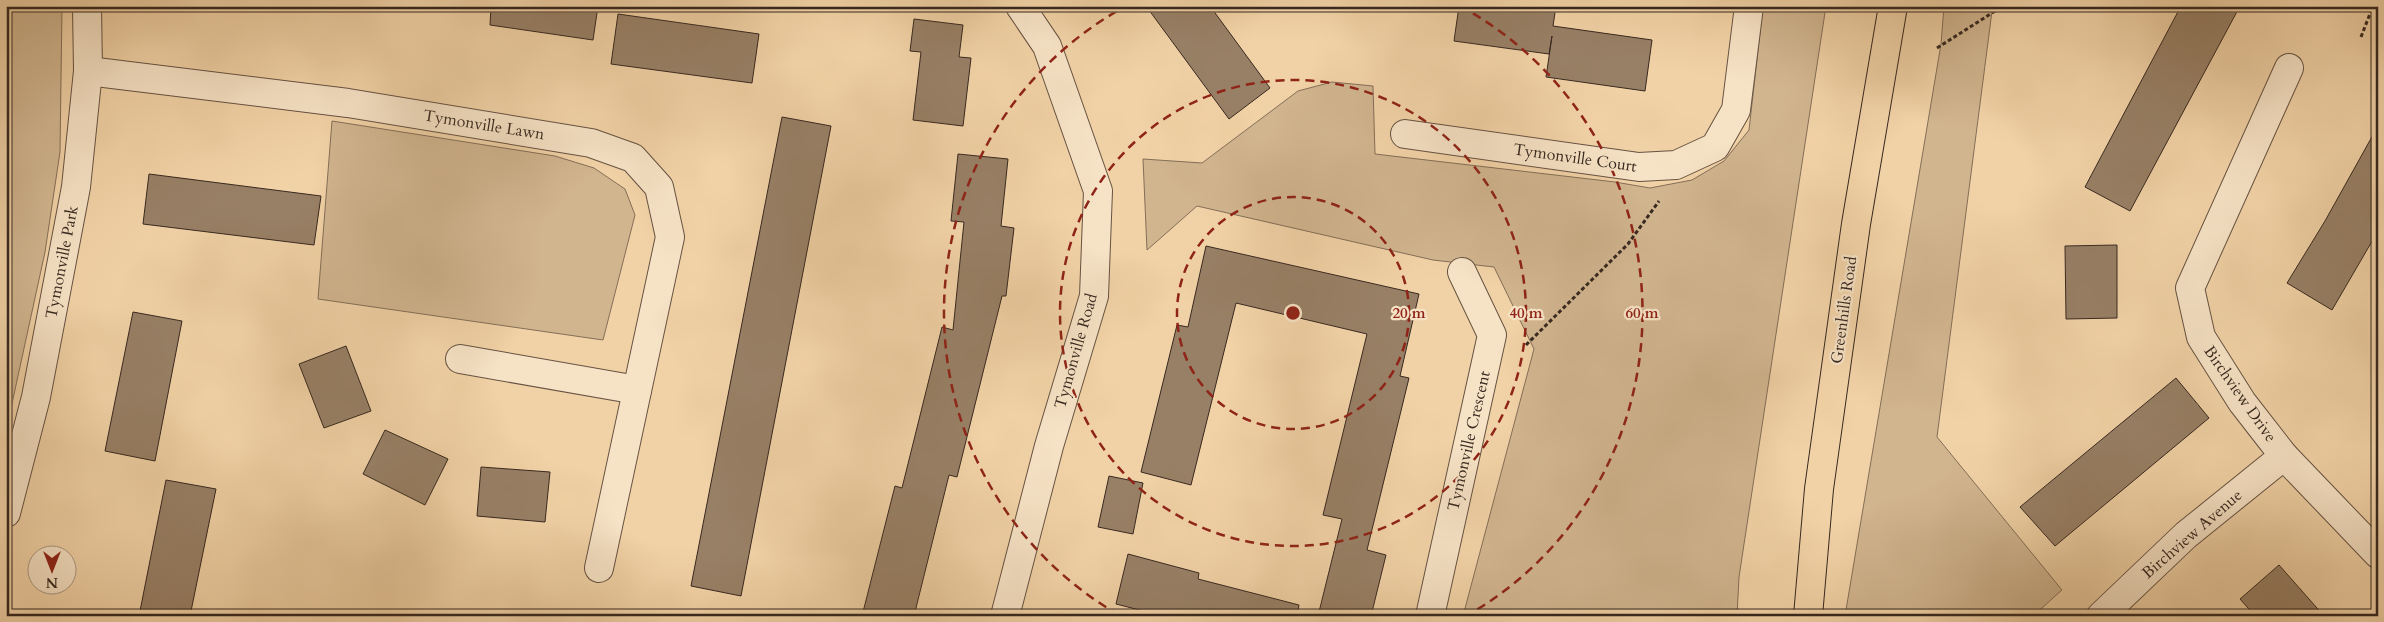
<svg xmlns="http://www.w3.org/2000/svg" width="2384" height="622" viewBox="0 0 2384 622" font-family="Cardo,serif">
<rect width="100%" height="100%" fill="#f1d2a6"/>
<filter id="stains"><feTurbulence type="fractalNoise" baseFrequency=".004" numOctaves="4"/><feColorMatrix values="0 0 0 0 .2 0 0 0 0 .09 0 0 0 0 .02 0 0 0 .5 -.17"/></filter>
<radialGradient id="worn" r=".72"><stop offset=".6" stop-color="#630" stop-opacity="0"/><stop offset="1" stop-color="#630" stop-opacity=".3"/></radialGradient>
<g fill="#d1b58f" stroke="#846e58">
<polygon points="6,6 62,6 60,152 45,252 6,431"/>
<polygon points="1763,6 1826,6 1739,577 1737,616 1463,616 1534,349 1494,267 1433,260 1197,206 1147,250 1143,159 1202,163 1298,91 1332,82 1373,86 1375,154 1615,182 1650,188 1692,180 1724,161 1749,130"/>
<polygon points="1944,6 1996,6 1992,11 1937,437 2062,590 2033,616 1845,616 1941,44"/>
<polygon points="332,121 555,156 594,168 625,189 635,215 603,340 318,299"/>
</g>
<g fill="#988066" stroke="#372820">
<polygon points="491,6 598,6 593,40 490,25"/>
<polygon points="1146,6 1210,6 1270,88 1229,119"/>
<polygon points="1459,6 1556,6 1553,26 1652,40 1645,91 1546,77 1552,36 1549,54 1454,41"/>
<polygon points="2181,6 2240,6 2130,211 2085,187"/>
<polygon points="618,14 759,34 752,83 611,64"/>
<polygon points="914,19 963,25 959,57 971,58 963,126 913,120 921,52 910,51"/>
<polygon points="782,117 831,126 741,596 691,586"/>
<polygon points="2378,126 2378,231 2332,310 2287,283 2325,221"/>
<polygon points="958,154 1008,159 1001,226 1014,228 1006,296 1002,296 957,477 949,475 914,616 862,616 895,486 902,488 942,327 953,330 964,222 951,221"/>
<polygon points="149,174 321,196 314,245 143,224"/>
<polygon points="2117,245 2117,318 2066,319 2065,246"/>
<polygon points="1206,246 1419,294 1400,376 1409,378 1367,550 1386,555 1371,616 1318,616 1342,519 1323,515 1367,334 1236,303 1191,485 1141,472 1177,325 1188,327"/>
<polygon points="133,312 182,321 155,461 105,451"/>
<polygon points="346,346 371,411 324,428 299,364"/>
<polygon points="2176,378 2209,418 2055,546 2020,507"/>
<polygon points="385,430 448,459 425,505 363,474"/>
<polygon points="481,467 550,472 545,522 477,516"/>
<polygon points="1109,476 1143,483 1133,534 1098,527"/>
<polygon points="166,480 216,489 190,616 139,616"/>
<polygon points="1128,554 1199,573 1198,579 1299,605 1297,616 1163,616 1116,604"/>
<polygon points="2279,565 2324,616 2255,616 2240,599"/>
</g>
<g fill="none" stroke-linecap="round" stroke-linejoin="round">
<defs>
<g id="minor">
<polyline points="2289,68 2190,288 2201,337 2242,402 2284,456 2378,554"/>
<polyline points="88,71 348,103 591,143 633,158 659,187 670,237 599,568"/>
<polyline points="1405,134 1639,167 1676,165 1715,147 1736,110 1749,6"/>
<polyline points="460,359 637,390"/>
<polyline points="6,513 36,397 76,187 88,71 87,6"/>
<polyline points="1005,616 1049,446 1094,296 1098,191 1047,46 1020,6"/>
<polyline points="1430,616 1492,335 1462,272"/>
<polyline points="2101,616 2186,535 2284,456"/>
</g>
<polyline id="major" points="1808,616 1819,489 1856,224 1893,6"/>
</defs>
<use href="#minor" stroke="#665242" stroke-width="30"/>
<use href="#major" stroke="#372820" stroke-width="30"/>
<g stroke="#372820" stroke-width="3" stroke-dasharray="4 2.5" stroke-linecap="butt">
<polyline points="2361,37 2373,6"/>
<polyline points="1937,48 2003,6"/>
<polyline points="1526,345 1628,244 1659,201"/>
</g>
<use href="#minor" stroke="#f6e2c5" stroke-width="28"/>
<use href="#major" stroke="#f1d2a6" stroke-width="28"/>
</g>
<g fill="none" stroke="#8f2418" stroke-width="2.5" stroke-dasharray="9 6">
<circle cx="1293" cy="313" r="116"/>
<circle cx="1293" cy="313" r="233"/>
<path d="M1119 615A349 349 0 0 1 1126 6M1460 6A349 349 0 0 1 1468 615"/>
</g>
<g text-anchor="middle" dominant-baseline="central" stroke-width="4.5" stroke-linejoin="round" paint-order="stroke">
<g font-size="16" fill="#372820" stroke="#f6e2c5">
<text transform="translate(484 125) rotate(9)">Tymonville Lawn</text>
<text transform="translate(1575 158) rotate(8)">Tymonville Court</text>
<text transform="translate(62 262) rotate(-79)">Tymonville Park</text>
<text transform="translate(1844 310) rotate(-82)">Greenhills Road</text>
<text transform="translate(1076 351) rotate(-74)">Tymonville Road</text>
<text transform="translate(2240 394) rotate(55)">Birchview Drive</text>
<text transform="translate(1469 441) rotate(-77)">Tymonville Crescent</text>
<text transform="translate(2192 534) rotate(-41)">Birchview Avenue</text>
</g>
</g>
<circle cx="1293" cy="313" r="8" fill="#8f2418" stroke="#f6e2c5" stroke-width="2.5"/>
<g font-size="15" text-anchor="middle" font-weight="bold" fill="#8f2418" stroke="#f6e2c5" stroke-width="4.5" stroke-linejoin="round" paint-order="stroke">
<text x="1409" y="318">20 m</text>
<text x="1526" y="318">40 m</text>
<text x="1642" y="318">60 m</text>
</g>
<rect width="2384" height="622" fill="none" stroke="#f1d2a6" stroke-width="25"/>
<rect x="8" y="8" width="2369" height="607" fill="none" stroke="#372820" stroke-width="2.5"/>
<rect x="12" y="12" width="2359" height="597" fill="none" stroke="#372820"/>
<g transform="translate(52 570) rotate(180)"><circle r="24" fill="#f6e2c5" stroke="#aa9883"/>
<path d="M0-4L9 19L0 12L-9 19Z" fill="#8f2418"/>
<text y="-8" font-size="14" font-weight="bold" text-anchor="middle" fill="#372820">N</text>
</g>
<rect width="100%" height="100%" filter="url(#stains)"/>
<rect width="100%" height="100%" fill="url(#worn)"/>
</svg>
